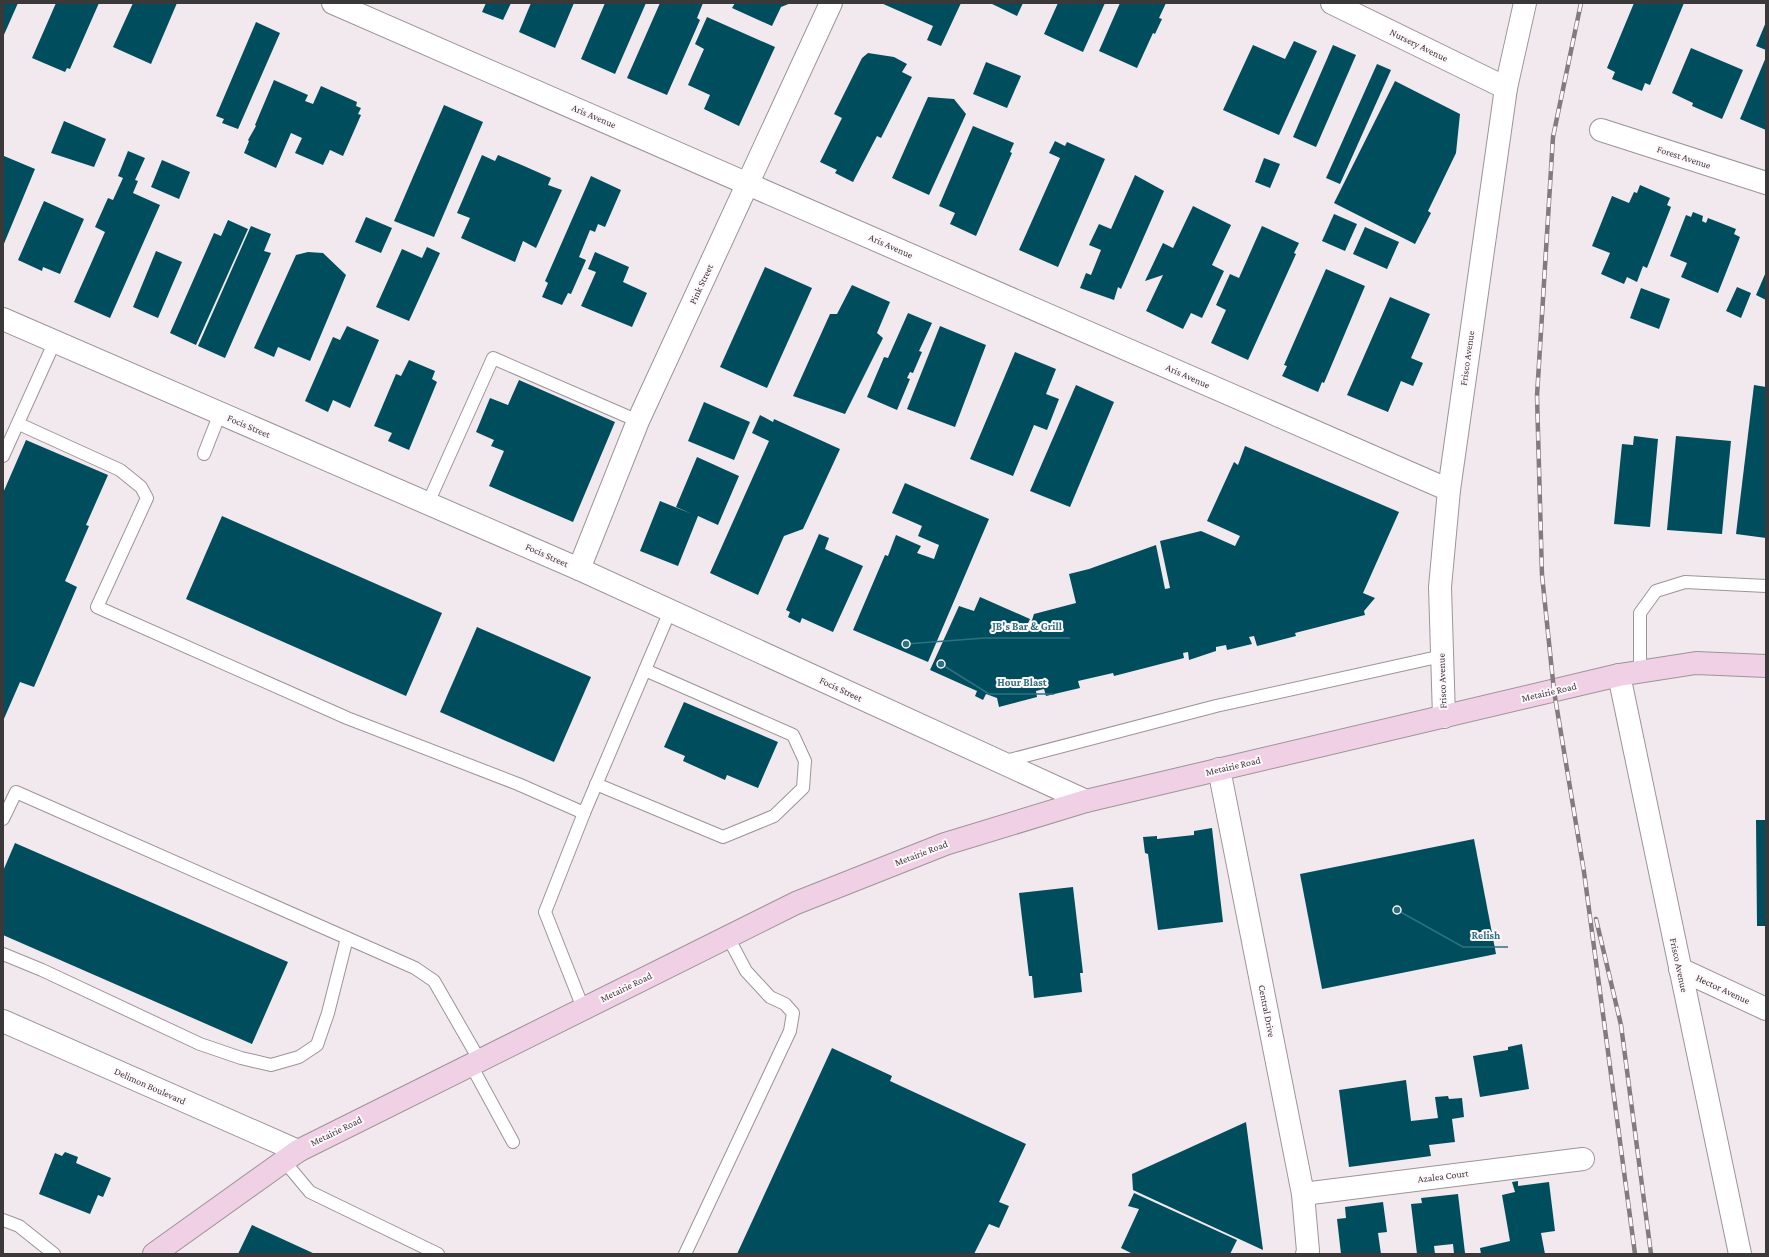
<svg xmlns="http://www.w3.org/2000/svg" width="1769" height="1257" viewBox="0 0 1769 1257" font-family="'Crimson Pro',serif">
<rect width="100%" height="100%" fill="#f2e9ee"/>
<g fill="#004e5d">
<polygon points="3,3 18,3 3,37"/>
<polygon points="56,3 99,3 70,69 67,68 65,72 32,58"/>
<polygon points="133,3 177,3 151,64 113,47"/>
<polygon points="486,3 511,3 503,20 482,12"/>
<polygon points="531,3 574,3 555,48 519,32"/>
<polygon points="605,3 646,3 615,74 581,59"/>
<polygon points="660,3 703,3 697,18 700,20 667,95 627,78"/>
<polygon points="735,3 791,3 781,7 772,26 732,8"/>
<polygon points="881,3 961,3 941,46 927,40 933,26"/>
<polygon points="990,3 1023,3 1017,16"/>
<polygon points="1058,3 1105,3 1083,52 1044,34"/>
<polygon points="1120,3 1166,3 1159,18 1162,19 1155,34 1153,33 1137,68 1099,51"/>
<polygon points="1634,3 1684,3 1650,85 1645,83 1642,91 1612,79 1615,72 1607,68"/>
<polygon points="707,17 775,47 739,126 704,109 710,95 688,85 704,49 695,44"/>
<polygon points="256,22 280,33 238,129 222,123 224,119 216,116"/>
<polygon points="1766,22 1766,50 1756,46"/>
<polygon points="1294,41 1317,51 1279,135 1223,110 1253,45 1285,59"/>
<polygon points="1333,45 1356,55 1316,147 1293,137"/>
<polygon points="1691,48 1743,70 1722,119 1692,106 1693,103 1672,93"/>
<polygon points="868,53 894,57 907,64 902,72 912,77 881,138 877,136 853,182 835,173 837,170 820,162 842,118 834,114 862,58"/>
<polygon points="1766,57 1766,130 1740,119"/>
<polygon points="986,62 1021,76 1007,108 973,94"/>
<polygon points="1377,64 1391,70 1340,184 1326,178"/>
<polygon points="274,80 308,95 305,101 313,104 321,86 357,102 356,106 361,108 358,114 361,115 343,156 330,150 323,165 295,153 302,138 291,133 276,168 244,153 249,141 248,140 256,126 255,125"/>
<polygon points="1395,81 1460,114 1456,153 1428,211 1431,213 1415,244 1334,203"/>
<polygon points="928,97 954,99 966,114 929,195 892,178"/>
<polygon points="444,105 483,122 434,237 394,221"/>
<polygon points="64,121 106,139 94,167 51,153"/>
<polygon points="973,126 1014,143 1010,152 1012,153 976,236 950,224 955,213 939,206"/>
<polygon points="1055,141 1065,146 1067,142 1105,159 1058,267 1019,250 1060,158 1049,153"/>
<polygon points="128,151 145,158 135,180 138,181 133,193 160,205 110,318 74,302 105,232 95,227 108,198 113,200 123,178 118,176"/>
<polygon points="482,155 495,161 498,155 524,166 551,178 548,185 562,190 536,248 523,241 515,262 461,238 470,218 457,213"/>
<polygon points="4,156 35,169 3,246 3,160"/>
<polygon points="1264,158 1280,164 1270,188 1255,182"/>
<polygon points="162,160 190,172 179,199 151,187"/>
<polygon points="1135,175 1164,191 1121,289 1118,287 1114,300 1080,288 1086,273 1091,275 1101,250 1089,245 1099,224 1111,229"/>
<polygon points="591,176 621,190 605,227 598,224 595,232 590,230 579,257 586,260 571,294 568,293 562,305 542,297 548,283 545,281"/>
<polygon points="1640,185 1670,198 1667,205 1671,207 1647,268 1643,266 1637,282 1627,277 1624,284 1601,274 1610,253 1592,246 1612,196 1629,203 1634,192 1637,193"/>
<polygon points="44,201 84,219 60,274 43,267 42,271 18,260"/>
<polygon points="1193,206 1231,225 1212,265 1224,271 1202,318 1191,313 1183,329 1146,311 1163,275 1145,281 1163,243 1173,248"/>
<polygon points="1693,212 1703,216 1702,221 1706,223 1708,218 1736,229 1734,234 1740,237 1718,293 1681,277 1687,263 1670,256 1686,215 1691,217"/>
<polygon points="1334,214 1357,224 1345,251 1322,241"/>
<polygon points="366,217 392,228 381,253 355,242"/>
<polygon points="228,220 248,229 196,345 170,333 214,233 221,236"/>
<polygon points="251,226 271,234 264,251 271,253 225,358 198,346"/>
<polygon points="1262,226 1299,243 1294,253 1296,254 1248,360 1211,343 1226,310 1216,305 1230,274 1239,278"/>
<polygon points="1365,227 1399,242 1387,269 1353,254"/>
<polygon points="427,247 440,253 409,321 376,307 402,249 422,258"/>
<polygon points="156,251 182,262 158,318 133,307"/>
<polygon points="308,252 323,253 346,275 310,361 278,347 274,357 254,348 296,255"/>
<polygon points="595,252 629,267 623,282 647,293 632,327 581,306 596,272 588,269"/>
<polygon points="765,267 812,288 767,388 720,367"/>
<polygon points="1326,269 1365,286 1324,383 1322,382 1318,392 1282,376 1287,366 1284,365"/>
<polygon points="1766,272 1766,300 1756,295"/>
<polygon points="852,285 890,302 877,333 883,338 845,414 793,396 830,314 837,314"/>
<polygon points="1737,287 1751,293 1741,318 1726,311"/>
<polygon points="1641,288 1670,299 1659,329 1630,318"/>
<polygon points="1390,297 1430,314 1411,358 1423,363 1413,386 1401,381 1388,412 1347,395"/>
<polygon points="908,313 932,323 919,351 922,352 913,373 910,372 907,378 910,379 897,410 867,397 884,357 888,358"/>
<polygon points="347,326 379,340 350,408 333,400 328,412 305,401 333,337 340,340"/>
<polygon points="940,326 986,345 955,427 907,409"/>
<polygon points="1015,352 1056,369 1046,394 1059,399 1047,430 1034,425 1013,476 970,459"/>
<polygon points="409,360 435,371 432,379 437,382 409,450 388,441 392,433 374,426 396,374 401,376"/>
<polygon points="519,380 615,422 573,522 489,486 504,451 491,446 494,440 476,432 490,398 508,405"/>
<polygon points="1076,385 1114,402 1070,507 1030,491"/>
<polygon points="1754,385 1766,387 1766,538 1736,534"/>
<polygon points="704,402 750,422 734,460 688,441"/>
<polygon points="760,415 773,422 774,419 840,449 803,529 784,536 758,595 710,573 769,441 752,433"/>
<polygon points="1634,436 1658,439 1650,527 1614,524 1622,444 1633,445"/>
<polygon points="1676,436 1731,441 1722,534 1667,530"/>
<polygon points="26,440 108,475 86,525 89,526 65,581 77,587 34,687 20,682 3,721 3,493"/>
<polygon points="1245,446 1399,512 1363,593 1375,598 1364,611 1365,615 1295,633 1296,636 1257,646 1254,636 1249,637 1252,644 1227,650 1226,645 1216,647 1216,651 1189,660 1188,652 1183,653 1184,658 1114,676 1113,673 1078,681 1080,688 1046,696 1044,689 1036,691 1037,697 999,707 997,698 986,694 983,700 975,696 977,691 930,670 959,606 974,611 980,597 1030,619 1025,630 1029,629 1034,614 1076,603 1069,574 1089,569 1156,545 1165,589 1170,588 1160,541 1201,531 1235,546 1240,536 1207,521 1234,462 1238,465"/>
<polygon points="697,457 739,476 718,525 698,516 678,566 640,551 660,501 692,514 676,507"/>
<polygon points="905,483 989,519 928,662 853,630 885,555 888,556 896,535 921,546 917,553 934,559 939,545 918,536 922,526 892,513"/>
<polygon points="222,516 442,613 406,696 186,599"/>
<polygon points="819,534 829,538 825,549 863,566 833,632 802,618 800,623 788,617 790,612 786,610"/>
<polygon points="477,627 591,677 554,762 440,712"/>
<polygon points="684,702 778,742 758,788 727,775 725,780 683,761 685,756 664,747"/>
<polygon points="1756,820 1766,820 1766,926 1757,926"/>
<polygon points="1212,828 1223,922 1158,930 1148,854 1145,853 1143,837 1157,836 1157,839 1194,835 1194,831"/>
<polygon points="1474,839 1496,954 1322,989 1300,874"/>
<polygon points="15,843 288,962 252,1044 3,935 3,871"/>
<polygon points="1073,887 1083,973 1080,973 1082,992 1034,998 1032,976 1029,976 1019,893"/>
<polygon points="1522,1044 1529,1089 1480,1097 1473,1056 1508,1050 1508,1047"/>
<polygon points="832,1048 892,1076 890,1081 1026,1144 999,1202 1009,1206 999,1228 989,1224 974,1254 737,1254"/>
<polygon points="1406,1080 1411,1121 1438,1118 1435,1097 1448,1096 1449,1099 1462,1098 1464,1117 1452,1119 1455,1142 1429,1145 1431,1156 1349,1167 1339,1090"/>
<polygon points="1246,1122 1263,1250 1133,1190 1132,1174"/>
<polygon points="65,1152 78,1157 76,1163 111,1178 103,1197 98,1195 90,1214 39,1194 55,1153 62,1156"/>
<polygon points="1518,1181 1518,1186 1549,1182 1555,1231 1541,1233 1545,1254 1481,1254 1480,1248 1510,1241 1502,1195 1515,1192 1512,1182"/>
<polygon points="1134,1193 1237,1240 1230,1254 1133,1254 1121,1248 1139,1209 1128,1206"/>
<polygon points="1458,1194 1465,1253 1454,1254 1453,1244 1434,1246 1435,1254 1417,1254 1411,1204 1422,1203 1421,1198"/>
<polygon points="1383,1202 1387,1232 1378,1233 1381,1254 1341,1254 1337,1219 1346,1218 1345,1207"/>
<polygon points="252,1225 315,1254 238,1254"/>
</g>
<g fill="none" stroke-linecap="round" stroke-linejoin="round">
<defs>
<g id="service">
<polyline points="19,424 120,470 141,487 147,498 97,607 347,718 518,784 584,813"/>
<polyline points="204,454 220,413"/>
<polyline points="3,456 55,341"/>
<polyline points="428,503 493,358 638,421"/>
<polyline points="1640,672 1640,613 1656,591 1685,582 1766,586"/>
<polyline points="1002,762 1216,706 1442,656"/>
<polyline points="596,784 723,837 774,816 803,788 805,761 793,735 645,670"/>
<polyline points="3,819 16,792 415,968 434,981 480,1061"/>
<polyline points="3,954 42,970 200,1044 241,1058 271,1065 299,1057 317,1045 328,1013 347,938"/>
<polyline points="583,1008 545,912 584,813 670,611"/>
<polyline points="471,1065 513,1142"/>
<polyline points="284,1161 310,1192 438,1254"/>
<polyline points="3,1220 19,1226 54,1254"/>
<polyline points="685,1254 790,1031 793,1013 785,1004 770,997 746,971 728,937"/>
</g>
<g id="minor">
<polyline points="333,3 1449,490"/>
<polyline points="1332,3 1506,88"/>
<polyline points="1601,130 1766,183"/>
<polyline points="3,319 579,569 1086,801"/>
<polyline points="579,569 638,421 831,3"/>
<polyline points="1619,675 1740,1254"/>
<polyline points="1444,717 1440,587 1449,490 1506,88 1525,3"/>
<polyline points="1219,769 1303,1194 1308,1251 1307,1254"/>
<polyline points="1680,969 1766,1009"/>
<polyline points="3,1021 298,1151"/>
<polyline points="1303,1194 1583,1159"/>
</g>
<polyline id="secondary" points="154,1254 298,1151 796,903 945,844 1086,801 1619,675 1696,663 1766,666"/>
</defs>
<use href="#service" stroke="#9c9498" stroke-width="14"/>
<use href="#minor" stroke="#9c9498" stroke-width="24"/>
<use href="#secondary" stroke="#9c9498" stroke-width="24"/>
<use href="#service" stroke="#fff" stroke-width="12"/>
<use href="#minor" stroke="#fff" stroke-width="22"/>
<use href="#secondary" stroke="#f0d0e4" stroke-width="22"/>
<defs>
<g id="rail">
<polyline points="1581,3 1553,137 1537,396 1542,575 1554,691 1584,872 1635,1254"/>
<polyline points="1596,919 1621,1025 1651,1254"/>
</g>
</defs>
<use href="#rail" stroke="#817b7e" stroke-width="4.5"/>
<use href="#rail" stroke="#fef7fb" stroke-width="3" stroke-dasharray="9" stroke-linecap="butt"/>
</g>
<g text-anchor="middle" dominant-baseline="central" stroke-width="4" stroke-linejoin="round" paint-order="stroke">
<g font-size="10" fill="#3b3839" stroke="#fef7fb">
<text transform="translate(1419 45) rotate(26)">Nursery Avenue</text>
<text transform="translate(594 116) rotate(23)">Aris Avenue</text>
<text transform="translate(1684 157) rotate(18)">Forest Avenue</text>
<text transform="translate(891 246) rotate(24)">Aris Avenue</text>
<text transform="translate(701 284) rotate(-65)">Pink Street</text>
<text transform="translate(1467 358) rotate(-82)">Frisco Avenue</text>
<text transform="translate(1188 376) rotate(24)">Aris Avenue</text>
<text transform="translate(249 426) rotate(23)">Focis Street</text>
<text transform="translate(547 555) rotate(24)">Focis Street</text>
<text transform="translate(1442 681) rotate(-92)">Frisco Avenue</text>
<text transform="translate(841 689) rotate(25)">Focis Street</text>
<text transform="translate(1549 692) rotate(-13)">Metairie Road</text>
<text transform="translate(1233 766) rotate(-13)">Metairie Road</text>
<text transform="translate(921 853) rotate(-21)">Metairie Road</text>
<text transform="translate(1679 965) rotate(78)">Frisco Avenue</text>
<text transform="translate(626 987) rotate(-26)">Metairie Road</text>
<text transform="translate(1723 989) rotate(25)">Hector Avenue</text>
<text transform="translate(1267 1011) rotate(79)">Central Drive</text>
<text transform="translate(150 1086) rotate(24)">Delimon Boulevard</text>
<text transform="translate(336 1131) rotate(-26)">Metairie Road</text>
<text transform="translate(1443 1176) rotate(-7)">Azalea Court</text>
</g>
</g>
<path fill="none" stroke="#2d7181" stroke-width="1.5" d="M906 644L985 638H1070M941 664L989 694H1054M1397 910L1463 947H1508"/>
<g fill="#2d7181" stroke="#fef7fb" stroke-width="1.5">
<circle cx="906" cy="644" r="4"/>
<circle cx="941" cy="664" r="4"/>
<circle cx="1397" cy="910" r="4"/>
</g>
<g font-size="11" text-anchor="middle" font-weight="bold" fill="#2d7181" stroke="#fef7fb" stroke-width="4" stroke-linejoin="round" paint-order="stroke">
<text x="1027" y="630">JB's Bar &amp; Grill</text>
<text x="1022" y="686">Hour Blast</text>
<text x="1486" y="939">Relish</text>
</g>
<rect width="1769" height="1257" fill="none" stroke="#3b3839" stroke-width="8"/>
</svg>
